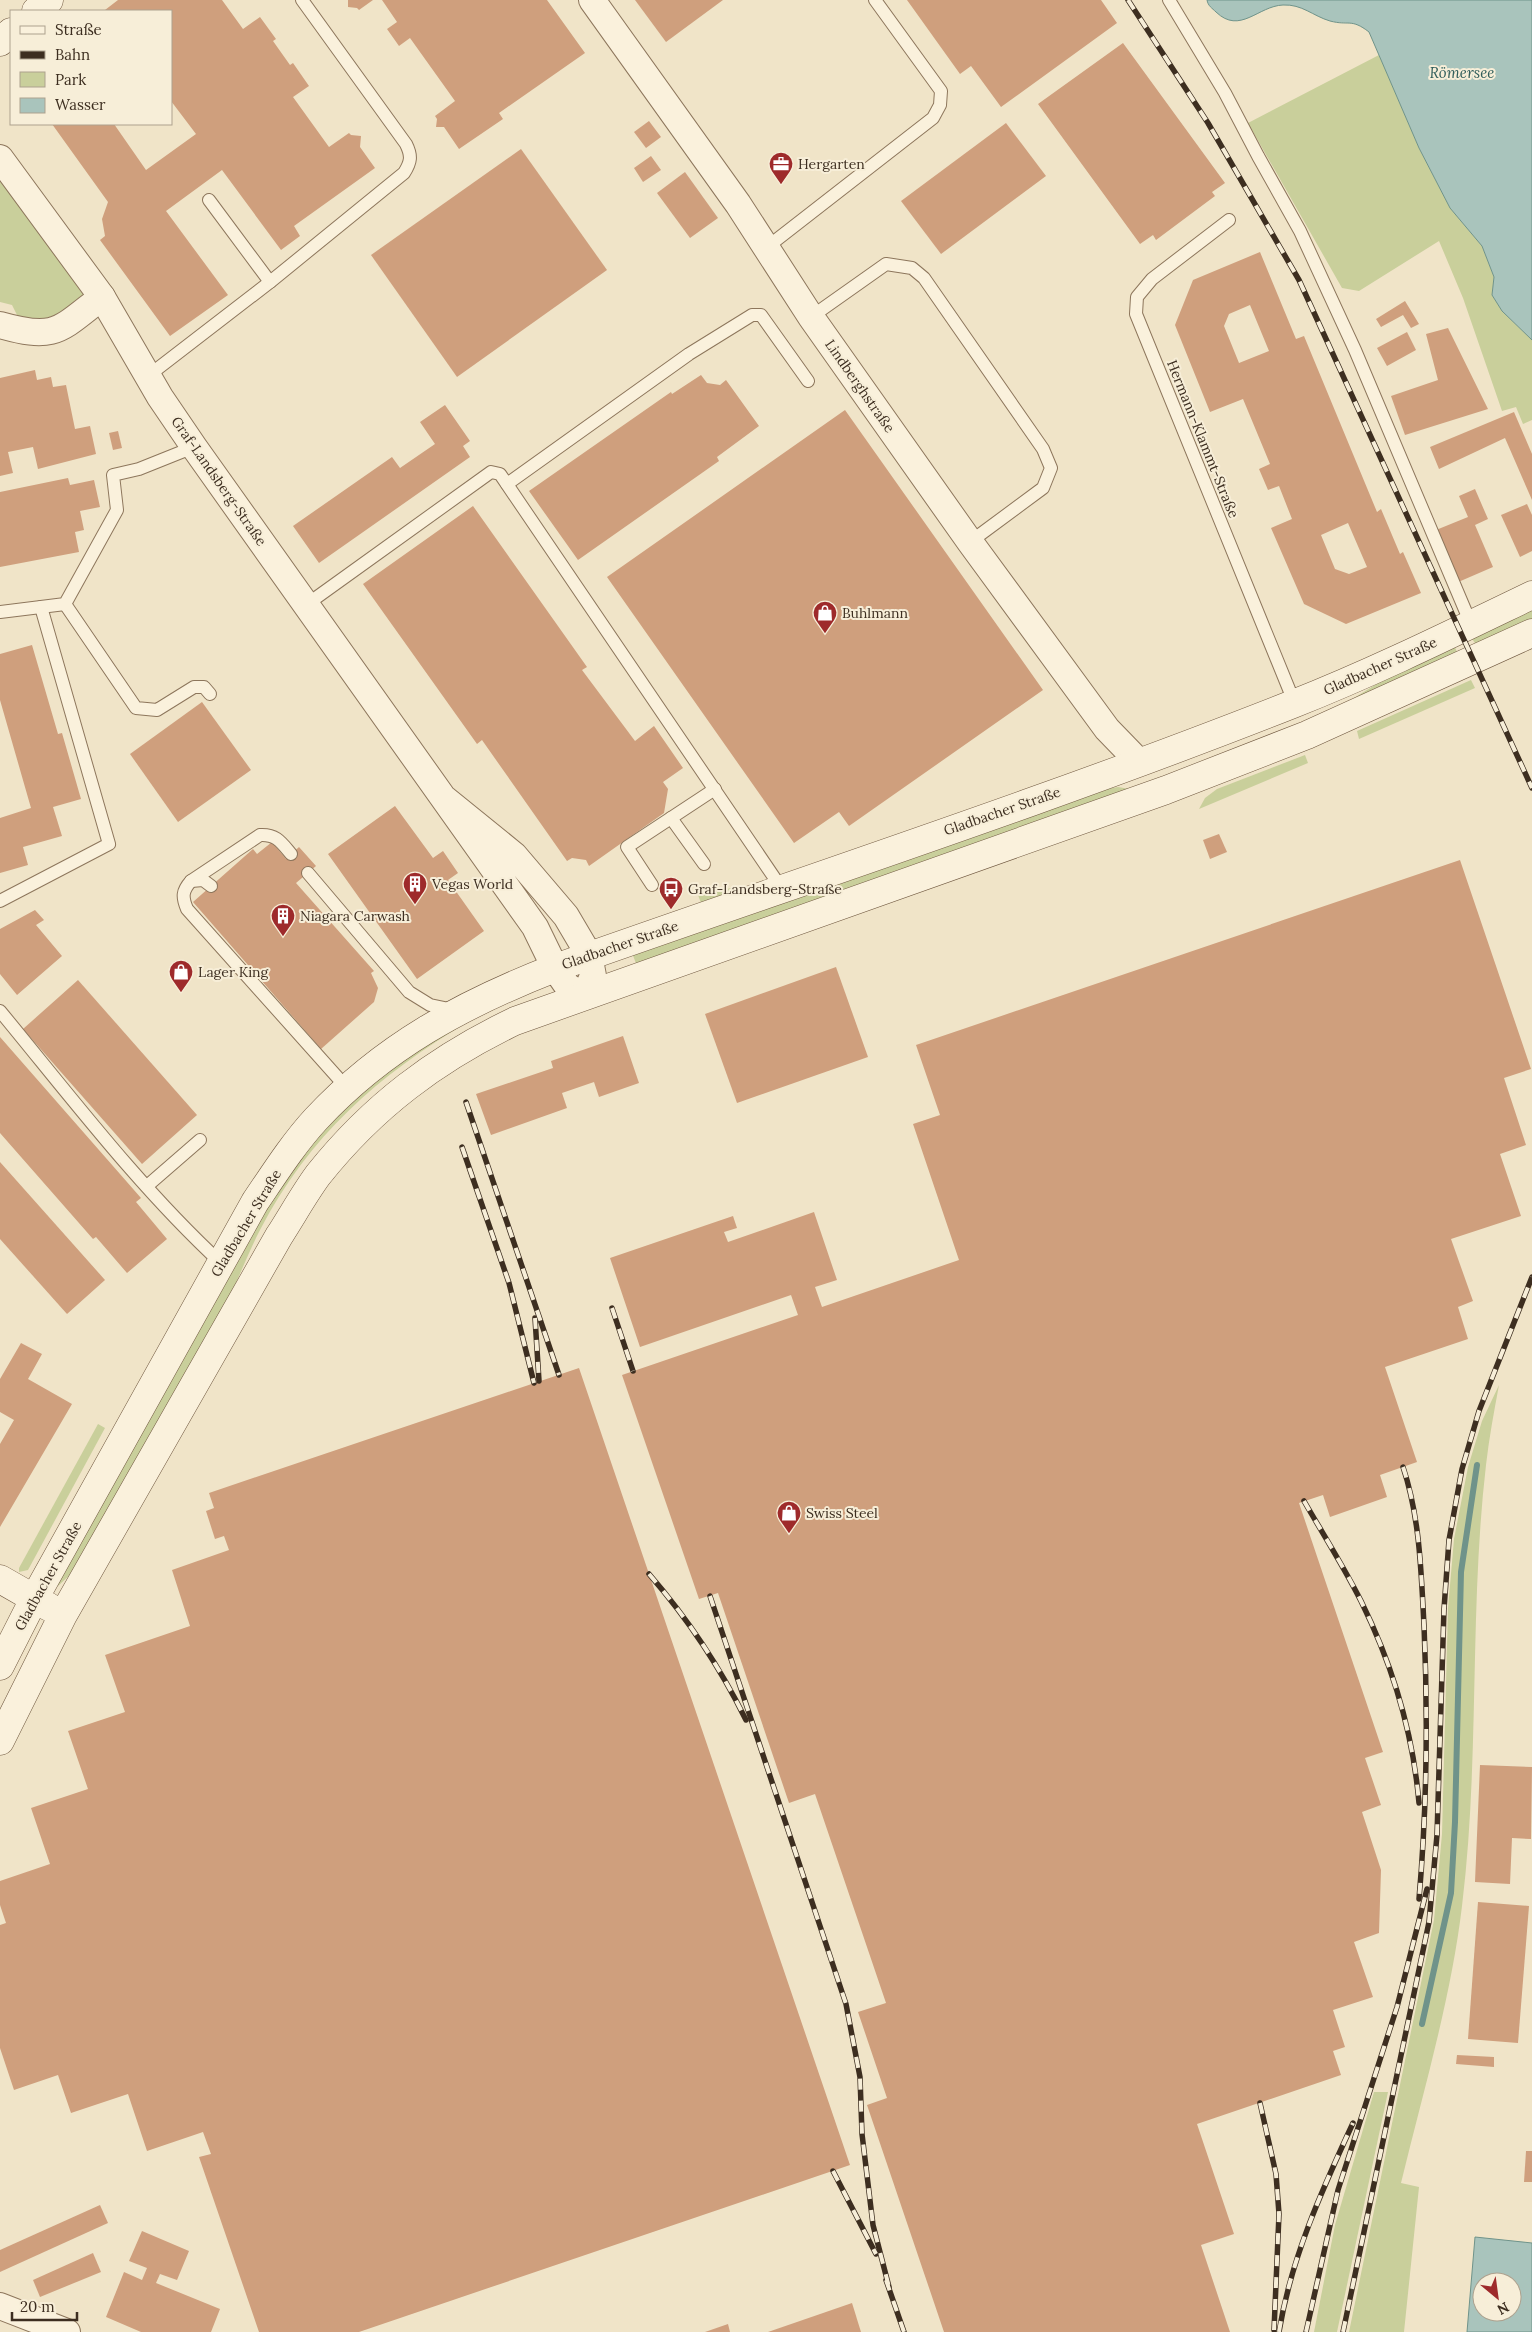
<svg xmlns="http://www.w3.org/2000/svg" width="1532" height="2332" viewBox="0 0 1532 2332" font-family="Lora,serif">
<rect width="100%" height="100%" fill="#f0e4c8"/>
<g fill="#c9cf9b">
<polygon points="1379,55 1419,148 1450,208 1482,246 1494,277 1492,295 1502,311 1532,340 1532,420 1523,424 1516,407 1502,411 1463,298 1439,241 1359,291 1342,288 1248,123"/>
<path d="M0,173L85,296C61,313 51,319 22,325L12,305L0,302Z"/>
<polygon points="1532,608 1532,624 1478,648 1471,637"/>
<polygon points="1454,645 1459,657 1338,708 1399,670"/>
<polygon points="1471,680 1475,688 1359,739 1357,731"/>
<polygon points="1305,755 1308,763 1199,809 1205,798 1217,789"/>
<polygon points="1118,787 1130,789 637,966 632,953 1101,790"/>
<polygon points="741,886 742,890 701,903 698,895"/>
<path d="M468,1022C378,1075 309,1136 260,1230C246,1257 236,1286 222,1312C175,1400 123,1485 73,1572L58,1586L56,1584L277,1190L327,1125L391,1065Z"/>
<path d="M1499,1385C1494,1412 1489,1438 1486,1465C1469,1611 1480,1760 1462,1906C1451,1999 1423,2092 1401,2183L1419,2187L1404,2332H1349L1434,1920L1442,1834L1448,1608L1454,1539L1468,1467L1482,1421Z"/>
<polygon points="98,1424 105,1428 28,1570 19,1572 19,1568"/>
<polygon points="1374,2092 1388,2092 1337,2332 1314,2332 1335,2225"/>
</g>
<g fill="#a9c4bc" stroke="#6f938a" fill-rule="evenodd">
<path d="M1207,0H1532V340L1502,311L1492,295L1494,277L1482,246L1450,208L1419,148L1369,32C1351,18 1349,26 1330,21C1313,16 1302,4 1283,5C1258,6 1240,35 1216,12C1212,8 1208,6 1207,0Z"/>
<path d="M1475,2237L1532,2243V2332H1467ZM1482,2282H1512V2312H1482Z"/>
</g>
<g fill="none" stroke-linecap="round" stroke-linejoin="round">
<polyline stroke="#6f938a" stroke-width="6" points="1422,2024 1451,1893 1455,1822 1461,1572 1477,1465"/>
</g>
<g fill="#cf9f7d" fill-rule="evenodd">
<polygon points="118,0 222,0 243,29 260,17 276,39 273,41 290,65 293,63 309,86 293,97 329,147 349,133 351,135 361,136 360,147 375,168 294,226 300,236 281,250 222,170 166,211 228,295 170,336 100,240 105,236 102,219 108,202 52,124 114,124 146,170 196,134 171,101 171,11 106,11 105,10"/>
<polygon points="348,0 373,0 359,10 357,8 348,7"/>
<polygon points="382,0 547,0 585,53 499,113 503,119 459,149 444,127 436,127 437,119 435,116 455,101 410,38 399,46 387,29 397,22"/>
<polygon points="635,0 723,0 666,42"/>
<polygon points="907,0 1101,0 1117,23 1001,107 971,66 960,74"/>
<polygon points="1123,43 1225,183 1212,192 1215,196 1156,240 1153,235 1140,244 1038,104"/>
<polygon points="649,121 661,137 646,148 634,132"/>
<polygon points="1006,123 1046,176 941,254 901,201"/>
<polygon points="521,149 607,270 457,377 371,255"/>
<polygon points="651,156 661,170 643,182 634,168"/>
<polygon points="685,172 718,218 690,238 657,193"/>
<path d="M1260,252L1296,339L1304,336L1377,512L1381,509L1400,554L1403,552L1421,593L1346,624L1304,604L1271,528L1292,519L1279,486L1268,490L1259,469L1270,464L1243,399L1210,412L1175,325L1193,280ZM1250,305L1269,351L1239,363L1224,326L1229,314ZM1348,523L1367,567L1349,574L1335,569L1321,535Z"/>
<polygon points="1405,301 1419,324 1411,328 1403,315 1381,327 1376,319"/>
<polygon points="1448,328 1488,409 1405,435 1391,396 1438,380 1426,334"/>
<polygon points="1407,332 1416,350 1387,366 1377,348"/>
<polygon points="35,370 37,380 51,377 53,387 66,385 75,429 90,426 96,454 38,469 33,447 8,452 13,473 0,476 0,378"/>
<polygon points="701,375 707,383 720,385 726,380 759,426 717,457 719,461 578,560 529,491 671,392 672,394"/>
<polygon points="445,405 470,441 463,446 470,457 319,563 293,526 392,457 400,468 435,444 420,422"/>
<polygon points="845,410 1043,690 849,826 839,812 794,843 607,577"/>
<polygon points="1514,412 1532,454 1532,500 1505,438 1439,469 1430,447"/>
<polygon points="118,431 122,448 113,450 109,433"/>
<polygon points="68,478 70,485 94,480 100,507 80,511 84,530 75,532 79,552 0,567 0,492"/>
<polygon points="1475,489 1488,519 1475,525 1493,567 1456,583 1436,530 1468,517 1459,496"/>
<polygon points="1527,504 1532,515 1532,551 1520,557 1501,515"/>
<polygon points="473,506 587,667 582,670 635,741 654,726 683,768 663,782 668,789 664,813 589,866 586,860 572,858 567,861 482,740 477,744 363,584"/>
<polygon points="32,645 58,734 62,733 81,799 53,807 62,836 23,847 28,865 0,873 0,818 31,808 0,700 0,654"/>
<polygon points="202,702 251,770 178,822 130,754"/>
<polygon points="395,806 433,858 443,851 458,873 448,880 484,931 417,979 328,854"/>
<polygon points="1219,834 1227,852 1210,859 1203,840"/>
<polygon points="272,842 286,859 299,847 316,866 296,883 374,971 371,973 378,988 374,1002 321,1049 193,902 253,849 257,854"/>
<polygon points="1460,860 1531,1069 1504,1078 1526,1145 1500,1154 1521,1216 1451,1239 1473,1301 1458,1307 1468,1339 1385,1367 1417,1462 1380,1475 1387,1497 1330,1517 1323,1495 1299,1503 1383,1752 1365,1758 1381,1805 1362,1812 1381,1870 1379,1933 1354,1942 1373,1997 1333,2010 1345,2047 1333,2051 1341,2075 1197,2124 1234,2234 1201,2245 1230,2332 944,2332 867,2105 887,2098 858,2012 886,2003 815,1794 789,1803 718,1593 699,1599 622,1375 798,1315 791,1295 640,1347 610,1258 733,1216 737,1228 724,1232 728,1242 814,1212 837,1280 815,1287 822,1307 959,1260 913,1124 940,1115 916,1045"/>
<polygon points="35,910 44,920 36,925 62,956 17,995 0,974 0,929"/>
<polygon points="836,967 868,1057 737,1103 705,1014"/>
<polygon points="78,980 197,1115 142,1164 23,1029"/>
<polygon points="623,1036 639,1083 599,1097 594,1082 562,1093 567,1108 491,1135 476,1094 553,1068 551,1061"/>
<polygon points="0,1037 141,1198 136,1202 167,1239 127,1273 96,1237 93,1239 0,1133"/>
<polygon points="0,1162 105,1280 67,1314 0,1239"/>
<polygon points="21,1343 42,1354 28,1379 72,1404 0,1527 0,1444 14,1420 0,1412 0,1379"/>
<polygon points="579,1368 850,2165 359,2332 259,2332 199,2157 211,2154 203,2132 147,2151 128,2094 71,2113 58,2075 14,2090 0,2048 0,1925 6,1923 0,1905 0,1881 50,1864 31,1808 88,1789 68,1731 125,1712 105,1655 190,1626 172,1570 229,1550 224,1536 215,1539 206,1511 214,1508 209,1493"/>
<polygon points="1480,1765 1532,1767 1531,1839 1512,1838 1510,1884 1475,1882"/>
<polygon points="1478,1902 1529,1906 1518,2043 1468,2039"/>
<polygon points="1457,2055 1494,2057 1494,2067 1456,2064"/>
<polygon points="1526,2151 1532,2151 1532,2182 1524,2182"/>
<polygon points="100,2205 108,2223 0,2272 0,2250"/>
<polygon points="142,2231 189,2251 177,2280 160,2274 156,2283 220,2309 211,2332 141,2332 106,2317 124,2272 142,2280 147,2268 129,2261"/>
<polygon points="93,2253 101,2272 40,2297 33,2280"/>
<polygon points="852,2303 861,2332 768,2332"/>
<polygon points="728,2324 730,2332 705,2332"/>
</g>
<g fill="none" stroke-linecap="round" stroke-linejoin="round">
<defs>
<g id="lane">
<polyline points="1169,0 1225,93 1258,156 1300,231 1355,350 1471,624"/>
<polyline points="209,200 270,282"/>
<polyline points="1229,220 1152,279 1137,297 1136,314 1295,704"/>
<polyline points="766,248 933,118 940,105 941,91 875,0"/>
<polyline points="811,317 886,264 912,268 924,278 1043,449 1051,468 1043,488 970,542"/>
<path d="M148,376L270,282L404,173C411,162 412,156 406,144L302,0"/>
<polyline points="507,484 689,354 752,315 761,315 808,381"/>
<polyline points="65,604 136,708 157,710 194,687 204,687 210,694"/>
<polyline points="306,605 491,472 500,474 782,889"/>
<polyline points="0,612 65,604 117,510 113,475 139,469 194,447"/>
<polyline points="671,818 704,864"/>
<path d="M291,854C281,842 276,834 260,835L191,881C182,891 182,897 187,909L347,1088"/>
<polyline points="308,873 409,992 430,1005 454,1010"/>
<polyline points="191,881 203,880 211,886"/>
<polyline points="652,885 627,847 715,789"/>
<polyline points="0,901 109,844 41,607"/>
<path d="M0,1011C71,1097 139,1187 221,1263"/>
<polyline points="147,1186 200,1140"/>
</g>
<g id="street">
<polyline points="592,0 738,204 811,317 970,542 1107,729 1139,762"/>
<polyline points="0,158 102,297 160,397 194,447 535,927 555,968 568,987 585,995 593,976 589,955 566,916 514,855 445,799"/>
<path d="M0,325C56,341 59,330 102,297"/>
<polyline points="0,2306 67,2332"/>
</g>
<g id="secondary">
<polyline points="36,11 49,0"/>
<polyline points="0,42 11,32"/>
<polyline points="0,1579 49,1607"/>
<path d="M0,1666L34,1599L255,1202C274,1174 293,1144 316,1119C384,1046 463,1004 555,968C801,881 1050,800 1293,704C1374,672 1453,633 1532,595"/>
<path d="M0,1741L63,1615L279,1236C292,1216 304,1194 318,1175C373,1106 436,1059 515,1021L1166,790L1307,735L1532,633"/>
</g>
</defs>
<use href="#lane" stroke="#8d765c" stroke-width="14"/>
<use href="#street" stroke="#8d765c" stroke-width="28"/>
<use href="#secondary" stroke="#6f573f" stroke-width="29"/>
<use href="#lane" stroke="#faf1dc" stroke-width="12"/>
<use href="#street" stroke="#faf1dc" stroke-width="26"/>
<use href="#secondary" stroke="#faf1dc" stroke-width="28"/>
<defs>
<g id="rail">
<polyline points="1128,0 1208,123 1299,280 1532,788"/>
<polyline points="466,1102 559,1375"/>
<polyline points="462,1147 509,1283 534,1383"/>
<polyline points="612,1308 633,1371"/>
<polyline points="535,1318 539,1381"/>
<path d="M1403,1467C1420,1518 1421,1571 1424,1625C1428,1716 1427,1807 1419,1899"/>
<path d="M1304,1501C1323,1534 1344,1567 1361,1601C1392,1664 1413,1733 1419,1803"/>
<path d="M649,1574C688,1619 720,1667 746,1720"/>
<polyline points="710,1596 846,2004 860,2077 862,2134 873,2225 889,2287"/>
<polyline points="1260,2103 1276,2174 1279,2214 1274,2330"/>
<polyline points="833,2171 876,2254"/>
<polyline points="886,2280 904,2332"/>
<path d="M1279,2332C1291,2258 1322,2190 1353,2123"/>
<polyline points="1306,2332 1338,2190 1397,2007 1427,1889"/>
<polyline points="1343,2332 1429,1922 1437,1835 1444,1609 1449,1540 1462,1469 1479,1411 1532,1277"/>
</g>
</defs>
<use href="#rail" stroke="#3d2e20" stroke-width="5.5"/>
<use href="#rail" stroke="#f7eed8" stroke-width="4" stroke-dasharray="11" stroke-linecap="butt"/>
</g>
<defs>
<symbol id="office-pin" viewBox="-11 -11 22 30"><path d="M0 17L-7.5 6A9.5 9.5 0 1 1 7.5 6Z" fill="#9e2a2b" stroke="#f7eed8"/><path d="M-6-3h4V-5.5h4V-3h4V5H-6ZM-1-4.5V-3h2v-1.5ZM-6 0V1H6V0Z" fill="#fff"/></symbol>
<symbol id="shop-pin" viewBox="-11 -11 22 30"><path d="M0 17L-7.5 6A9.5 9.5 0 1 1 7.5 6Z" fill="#9e2a2b" stroke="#f7eed8"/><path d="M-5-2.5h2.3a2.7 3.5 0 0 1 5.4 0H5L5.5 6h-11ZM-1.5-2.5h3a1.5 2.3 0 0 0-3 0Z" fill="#fff"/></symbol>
<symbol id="building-pin" viewBox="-11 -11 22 30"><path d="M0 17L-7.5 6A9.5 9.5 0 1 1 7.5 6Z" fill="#9e2a2b" stroke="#f7eed8"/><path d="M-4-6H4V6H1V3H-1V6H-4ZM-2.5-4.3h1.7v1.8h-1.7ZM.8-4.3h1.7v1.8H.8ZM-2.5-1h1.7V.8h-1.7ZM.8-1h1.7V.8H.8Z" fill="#fff"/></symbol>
<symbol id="bus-pin" viewBox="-11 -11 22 30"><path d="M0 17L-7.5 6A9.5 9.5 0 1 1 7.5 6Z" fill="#9e2a2b" stroke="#f7eed8"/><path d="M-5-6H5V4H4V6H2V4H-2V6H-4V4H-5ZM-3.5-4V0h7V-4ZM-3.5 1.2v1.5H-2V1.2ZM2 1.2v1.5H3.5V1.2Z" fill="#fff"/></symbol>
</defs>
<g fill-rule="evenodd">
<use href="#office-pin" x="767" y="150" width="28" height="38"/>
<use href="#shop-pin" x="811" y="599" width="28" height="38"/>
<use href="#building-pin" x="401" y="870" width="28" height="38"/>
<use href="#bus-pin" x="657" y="875" width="28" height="38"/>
<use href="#building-pin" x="269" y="902" width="28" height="38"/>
<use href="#shop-pin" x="167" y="958" width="28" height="38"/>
<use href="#shop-pin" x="775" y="1499" width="28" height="38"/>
</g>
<g text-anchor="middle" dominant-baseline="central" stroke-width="4" stroke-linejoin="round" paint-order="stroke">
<g font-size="14" fill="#3d2e20" stroke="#f7eed8" text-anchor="start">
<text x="798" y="164">Hergarten</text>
<text x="842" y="613">Buhlmann</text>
<text x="432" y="884">Vegas World</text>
<text x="688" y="889">Graf-Landsberg-Straße</text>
<text x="300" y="916">Niagara Carwash</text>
<text x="198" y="972">Lager King</text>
<text x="806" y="1513">Swiss Steel</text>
</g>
<g font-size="14" fill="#3d2e20" stroke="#f7eed8">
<text transform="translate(860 386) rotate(55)">Lindberghstraße</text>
<text transform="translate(1203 439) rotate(68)">Hermann-Klammt-Straße</text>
<text transform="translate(219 481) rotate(55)">Graf-Landsberg-Straße</text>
<text transform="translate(1380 666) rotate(-24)">Gladbacher Straße</text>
<text transform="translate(1002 811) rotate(-19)">Gladbacher Straße</text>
<text transform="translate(620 945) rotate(-19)">Gladbacher Straße</text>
<text transform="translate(246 1223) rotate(-59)">Gladbacher Straße</text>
<text transform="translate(48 1576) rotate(-61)">Gladbacher Straße</text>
</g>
<g font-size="15" font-style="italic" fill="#2f5d5a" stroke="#f7eed8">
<text x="1462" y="72">Römersee</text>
</g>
</g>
<rect x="10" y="10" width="162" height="115" fill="#f7eed8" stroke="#ada18e"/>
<rect x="20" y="26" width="25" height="8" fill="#faf1dc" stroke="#ada18e"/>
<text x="55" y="35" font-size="15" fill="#3d2e20">Straße</text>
<rect x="20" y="51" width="25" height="8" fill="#3d2e20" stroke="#ada18e"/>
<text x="55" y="60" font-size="15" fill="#3d2e20">Bahn</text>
<rect x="20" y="72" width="25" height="15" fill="#c9cf9b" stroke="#ada18e"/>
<text x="55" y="85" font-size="15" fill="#3d2e20">Park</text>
<rect x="20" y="98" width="25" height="15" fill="#a9c4bc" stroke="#ada18e"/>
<text x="55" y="110" font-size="15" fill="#3d2e20">Wasser</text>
<g transform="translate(1497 2297) rotate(151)"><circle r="24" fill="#f7eed8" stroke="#ada18e"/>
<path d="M0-4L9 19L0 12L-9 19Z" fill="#9e2a2b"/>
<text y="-8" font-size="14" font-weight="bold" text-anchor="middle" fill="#3d2e20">N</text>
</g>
<path d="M12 2312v8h65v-8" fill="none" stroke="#3d2e20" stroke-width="2.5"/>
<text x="20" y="2312" font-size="15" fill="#3d2e20" stroke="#f7eed8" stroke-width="4" paint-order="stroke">20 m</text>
</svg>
